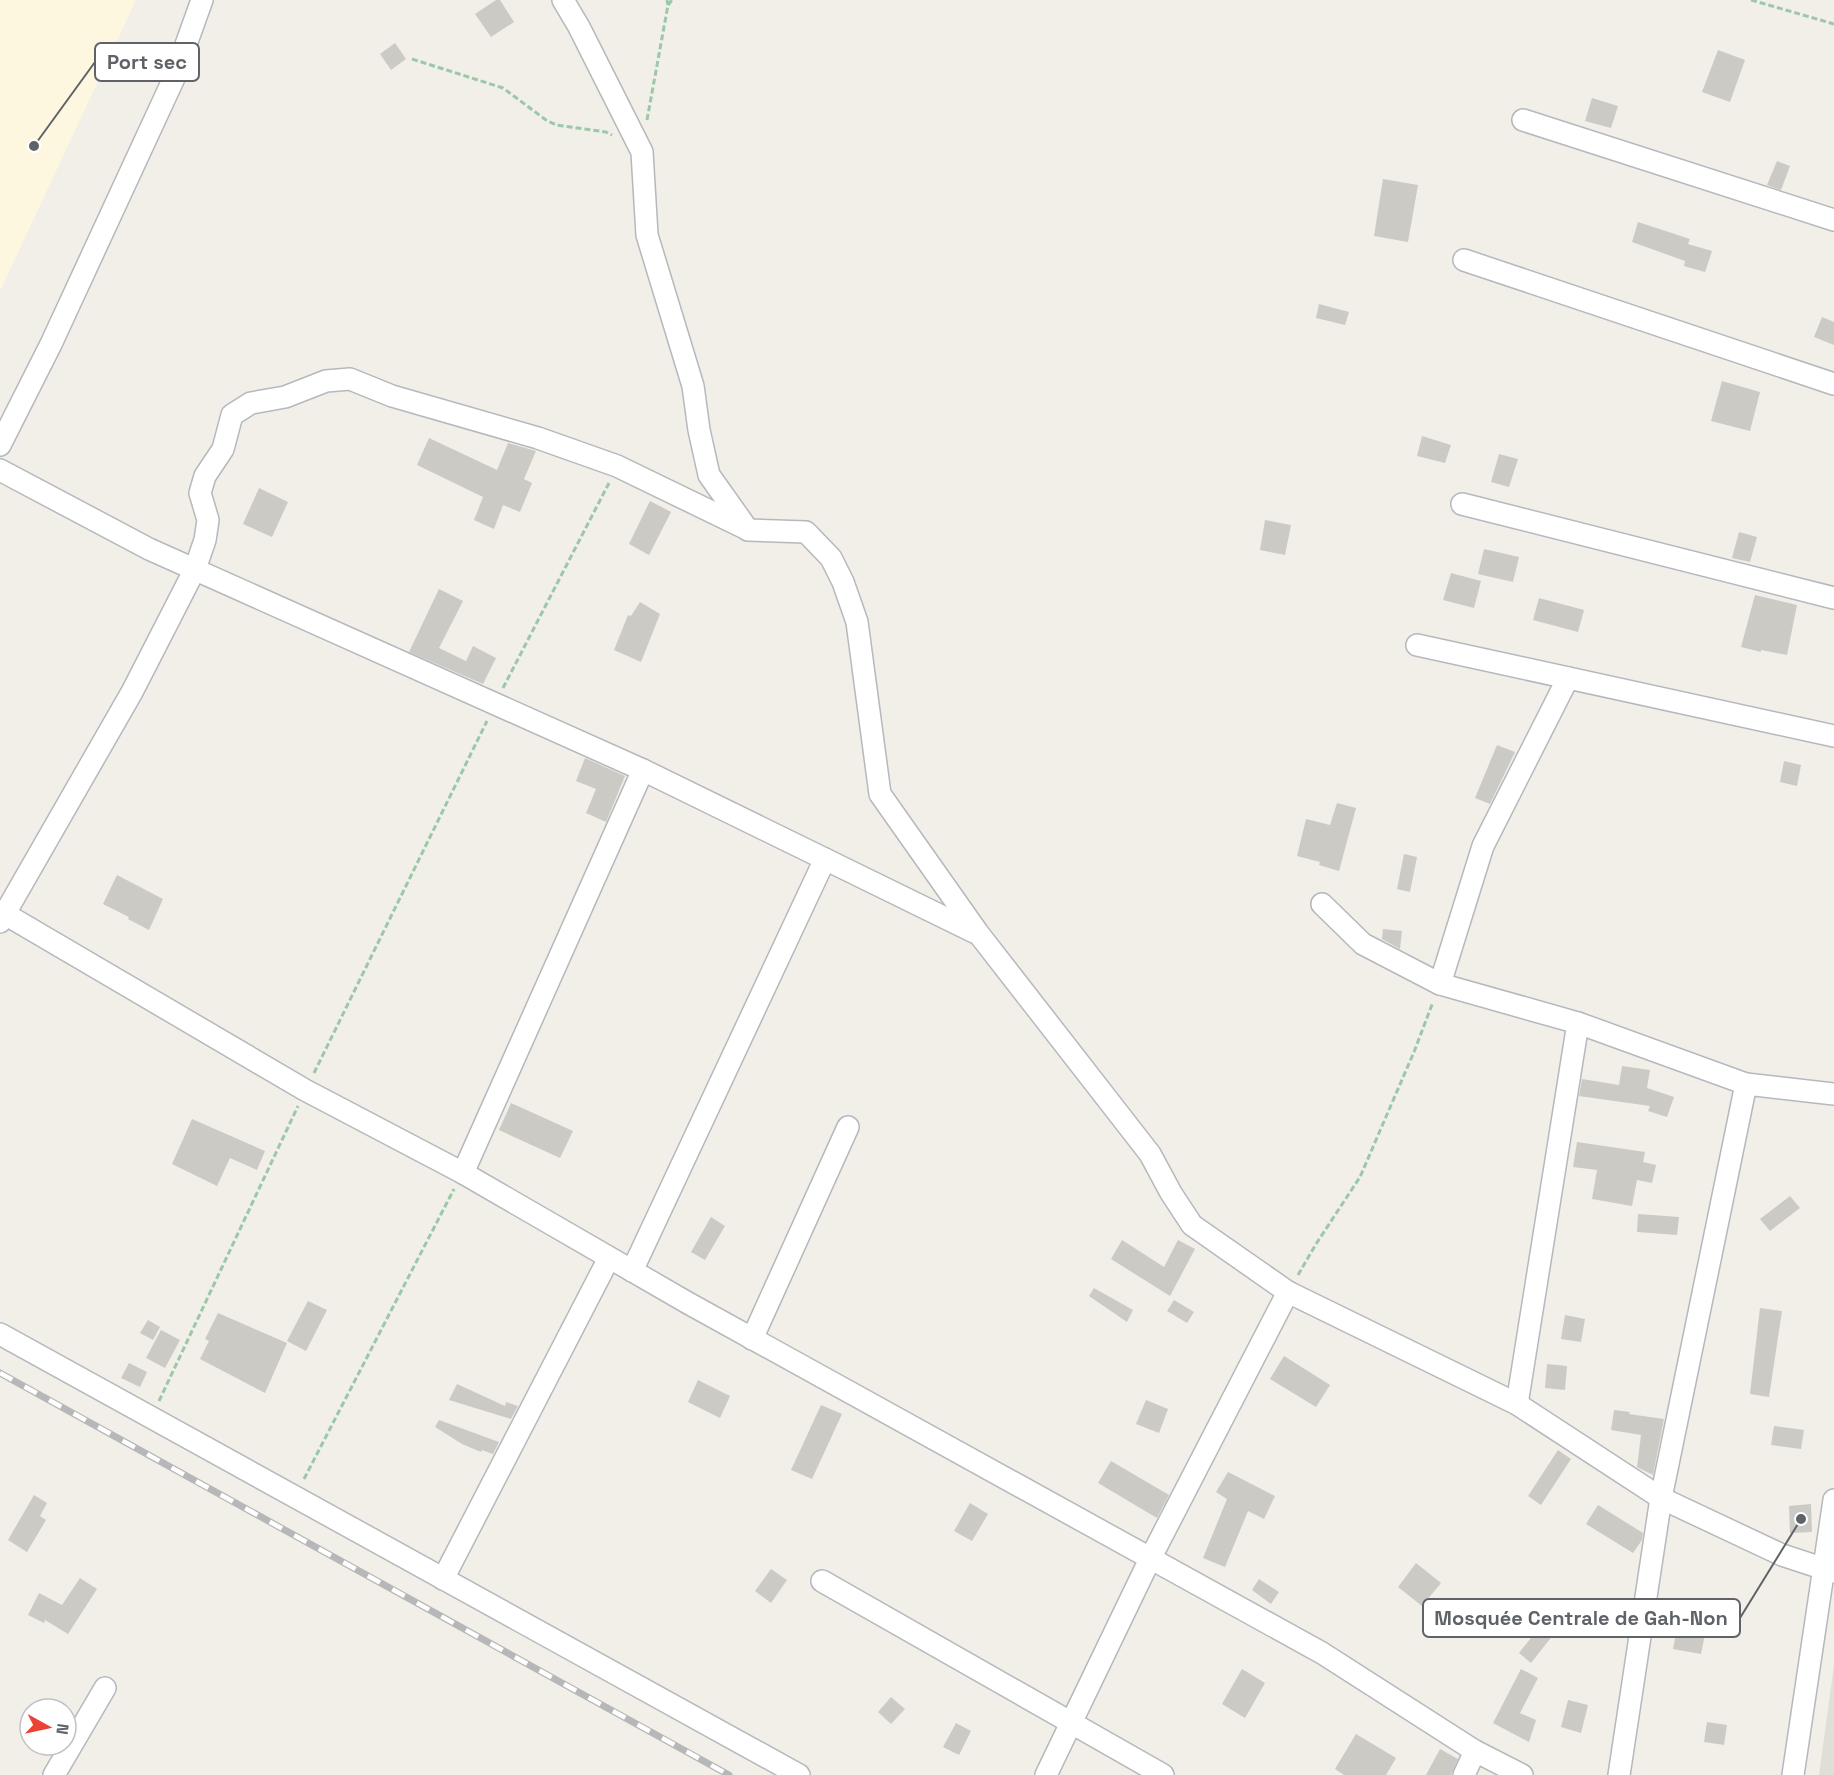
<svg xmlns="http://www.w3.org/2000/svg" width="1834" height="1775" viewBox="0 0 1834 1775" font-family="'Space Grotesk',sans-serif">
<rect width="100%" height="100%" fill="#f1efe8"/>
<polygon fill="#fef7e0" points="0,0 136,0 0,291"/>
<polygon fill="#e1ded6" points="1834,1665 1834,1775 1819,1775"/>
<g fill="#cccac5">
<polygon points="496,0 500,0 514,22 491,37 475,14"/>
<polygon points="395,43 406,59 391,70 380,54"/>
<polygon points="1718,50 1745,60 1730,102 1702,92"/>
<polygon points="1592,98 1618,106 1611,128 1585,121"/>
<polygon points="1777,161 1790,166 1781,190 1767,185"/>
<polygon points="1383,179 1418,185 1408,242 1374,236"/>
<polygon points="1638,222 1690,239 1688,244 1712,251 1705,272 1684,266 1685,261 1632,242"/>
<polygon points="1319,304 1349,312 1345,325 1316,318"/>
<polygon points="1822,317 1834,322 1834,345 1814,337"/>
<polygon points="1722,381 1760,392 1750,431 1711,421"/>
<polygon points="1422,436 1451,445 1445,463 1417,456"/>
<polygon points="429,438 497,470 508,443 536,451 524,479 532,483 520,512 503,505 494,529 474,520 483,497 417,465"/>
<polygon points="1499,454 1518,459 1509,487 1491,482"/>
<polygon points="259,488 288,502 272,537 243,524"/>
<polygon points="650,501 671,512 649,555 629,544"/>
<polygon points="1265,520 1291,525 1285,555 1260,550"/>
<polygon points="1739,532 1757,537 1750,562 1732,558"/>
<polygon points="1484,549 1519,557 1513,582 1478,574"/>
<polygon points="1451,573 1481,581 1474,608 1443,600"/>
<polygon points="439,589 463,601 439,648 466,661 473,646 496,658 483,684 409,652"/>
<polygon points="1755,595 1797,605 1787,655 1761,650 1761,652 1741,647"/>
<polygon points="1539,598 1584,610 1578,632 1533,620"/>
<polygon points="640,602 660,614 641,662 614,650 628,615 631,616"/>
<polygon points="1497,745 1515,752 1490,804 1475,798"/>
<polygon points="585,758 625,776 606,822 586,813 596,789 576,781"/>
<polygon points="1784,761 1801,765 1797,786 1780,782"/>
<polygon points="1337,803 1356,808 1339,871 1319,865 1320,862 1297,856 1306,819 1330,825"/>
<polygon points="1404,854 1417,857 1410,892 1397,889"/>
<polygon points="117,875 163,899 149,930 128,919 129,917 103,904"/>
<polygon points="1383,929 1402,931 1400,949 1382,939"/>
<polygon points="1622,1066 1650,1070 1647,1088 1674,1097 1667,1117 1648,1111 1650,1106 1579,1096 1582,1079 1619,1085"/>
<polygon points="511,1103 573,1131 560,1158 499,1130"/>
<polygon points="192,1119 265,1151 257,1170 230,1158 217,1186 172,1164"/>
<polygon points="1577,1142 1645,1152 1643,1162 1656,1165 1652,1183 1637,1180 1632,1206 1592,1199 1597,1170 1573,1167"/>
<polygon points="1790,1196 1800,1208 1770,1231 1760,1219"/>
<polygon points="1638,1214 1679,1217 1677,1235 1637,1232"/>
<polygon points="711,1217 725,1226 705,1260 691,1252"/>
<polygon points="1122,1240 1164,1267 1178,1240 1195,1249 1170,1296 1111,1259"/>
<polygon points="1094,1288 1133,1310 1127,1322 1089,1296"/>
<polygon points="1174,1300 1194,1312 1187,1323 1167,1311"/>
<polygon points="308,1301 327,1310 306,1351 287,1341"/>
<polygon points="1760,1308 1782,1311 1769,1397 1750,1394"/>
<polygon points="218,1313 287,1343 265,1393 200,1359 209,1341 205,1339"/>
<polygon points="1565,1315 1585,1319 1581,1342 1561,1339"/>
<polygon points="148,1320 160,1327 153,1340 140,1333"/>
<polygon points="161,1330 180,1340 165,1368 146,1358"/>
<polygon points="1284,1356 1330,1385 1316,1407 1270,1379"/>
<polygon points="129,1363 147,1372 140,1387 121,1378"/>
<polygon points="1547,1364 1567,1366 1565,1390 1545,1388"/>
<polygon points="698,1380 730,1396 720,1418 688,1402"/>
<polygon points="457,1384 505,1406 506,1402 518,1406 511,1419 449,1400"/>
<polygon points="1146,1400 1168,1409 1159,1433 1136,1424"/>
<polygon points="821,1405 842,1414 812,1479 791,1470"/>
<polygon points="1614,1410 1630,1412 1629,1414 1664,1419 1653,1475 1637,1467 1641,1435 1611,1430"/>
<polygon points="439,1420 499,1442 493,1454 482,1450 481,1452 462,1444 435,1427"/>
<polygon points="1774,1426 1804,1430 1801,1449 1771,1445"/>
<polygon points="1558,1450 1571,1459 1541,1505 1528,1496"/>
<polygon points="1111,1461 1169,1495 1157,1518 1098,1483"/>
<polygon points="1228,1472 1275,1496 1264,1519 1248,1511 1225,1567 1203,1558 1227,1499 1216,1492"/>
<polygon points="34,1495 47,1503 40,1516 46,1520 27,1552 8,1540"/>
<polygon points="970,1503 988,1514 972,1541 954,1531"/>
<polygon points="1811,1504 1812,1532 1790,1533 1789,1506"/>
<polygon points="1598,1505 1643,1533 1642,1540 1633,1553 1586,1524"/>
<polygon points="1416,1563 1441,1583 1422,1606 1398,1587"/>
<polygon points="771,1569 787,1580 771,1603 755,1591"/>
<polygon points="80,1578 97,1589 68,1634 45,1620 44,1623 28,1615 39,1593 62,1605"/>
<polygon points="1259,1579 1279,1592 1271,1604 1252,1590"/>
<polygon points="1552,1611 1564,1621 1531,1663 1519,1653"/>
<polygon points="1678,1623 1706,1629 1701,1654 1673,1649"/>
<polygon points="1242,1669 1265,1683 1245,1718 1222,1704"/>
<polygon points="1521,1669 1538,1678 1520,1713 1536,1720 1529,1742 1493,1723"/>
<polygon points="891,1697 905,1709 891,1724 878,1712"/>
<polygon points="1568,1700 1588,1705 1581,1733 1561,1727"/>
<polygon points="1707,1722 1727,1725 1724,1745 1704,1742"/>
<polygon points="956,1723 971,1731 959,1755 943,1747"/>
<polygon points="1356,1734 1396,1758 1386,1775 1344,1775 1335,1769"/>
<polygon points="1440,1749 1458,1759 1451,1775 1426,1775"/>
</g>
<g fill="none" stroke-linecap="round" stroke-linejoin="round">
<defs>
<g id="minor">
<polyline points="563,0 579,27 642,152 647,235 693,386 699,430 709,475 748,530 806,532 831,558 843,582 857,622 880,794 978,933 1150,1154 1171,1193 1192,1225 1288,1292 1517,1404 1661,1498 1782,1555 1834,1572"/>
<polyline points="1523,120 1834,220"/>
<polyline points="1464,260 1834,384"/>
<polyline points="0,445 51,344 174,78 202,0"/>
<polyline points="0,470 149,549 643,770 974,932"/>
<polyline points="1462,504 1834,598"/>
<polyline points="1417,645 1834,736"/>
<polyline points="1322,904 1363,944 1440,984 1578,1023 1746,1084 1834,1094"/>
<polyline points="0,911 305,1090 463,1173 688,1303 1322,1653 1475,1751 1522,1775"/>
<polyline points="0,922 132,692 195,569 205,540 208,520 200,493 205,476 223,449 232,415 251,403 285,397 326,381 350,379 392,396 538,438 617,466 747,529"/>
<polyline points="1440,984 1483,846 1568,678"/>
<polyline points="463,1173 643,770"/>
<polyline points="632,1271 825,859"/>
<polyline points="0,1334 799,1775"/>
<polyline points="752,1339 848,1127"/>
<polyline points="1517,1404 1578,1023"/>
<polyline points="443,1579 609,1258"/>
<polyline points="822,1581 1163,1775"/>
<polyline points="54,1775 105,1688"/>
<polyline points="1046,1775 1150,1559 1288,1292"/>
<polyline points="1464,1775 1475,1751"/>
<polyline points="1619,1775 1661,1498 1746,1084"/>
<polyline points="1793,1775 1834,1500"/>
</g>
</defs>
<use href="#minor" stroke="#b5b8bc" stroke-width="24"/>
<g stroke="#9cc7a9" stroke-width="3" stroke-dasharray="6 3" stroke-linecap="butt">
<polyline points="1751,0 1834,24"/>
<polyline points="668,5 672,0"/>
<polyline points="412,59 503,88 546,120 556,125 606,132 612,135"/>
<polyline points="647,120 668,5 667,0"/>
<polyline points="503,688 609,483"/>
<polyline points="314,1073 487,721"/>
<polyline points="1298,1275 1316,1244 1360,1177 1414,1052 1433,1002"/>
<polyline points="159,1401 298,1106"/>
<polyline points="304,1479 454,1189"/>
</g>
<use href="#minor" stroke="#fff" stroke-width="21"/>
<defs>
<polyline id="rail" points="0,1373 729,1775"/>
</defs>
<use href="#rail" stroke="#b6b7b8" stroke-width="7"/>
<use href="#rail" stroke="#fff" stroke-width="4.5" stroke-dasharray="14" stroke-linecap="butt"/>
</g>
<path fill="none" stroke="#5f6368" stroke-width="2" d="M34 146L95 62M1801 1519L1740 1618"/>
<g fill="#5f6368" stroke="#fff" stroke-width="2">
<circle cx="34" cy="146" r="6"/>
<circle cx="1801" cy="1519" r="6"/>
</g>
<g fill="#fff" stroke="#5f6368" stroke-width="2">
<rect x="95" y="43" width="104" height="38" rx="6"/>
<rect x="1423" y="1599" width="317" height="38" rx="6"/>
</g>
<g font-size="20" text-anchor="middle" font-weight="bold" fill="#5f6368">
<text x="147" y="69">Port sec</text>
<text x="1581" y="1625">Mosquée Centrale de Gah-Non</text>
</g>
<g transform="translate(48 1727) rotate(98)"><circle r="28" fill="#ffffff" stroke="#bfc1c3" stroke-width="1.5"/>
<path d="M0-4.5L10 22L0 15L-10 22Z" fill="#ea4335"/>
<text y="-9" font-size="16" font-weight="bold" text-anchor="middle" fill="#5f6368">N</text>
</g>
</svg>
